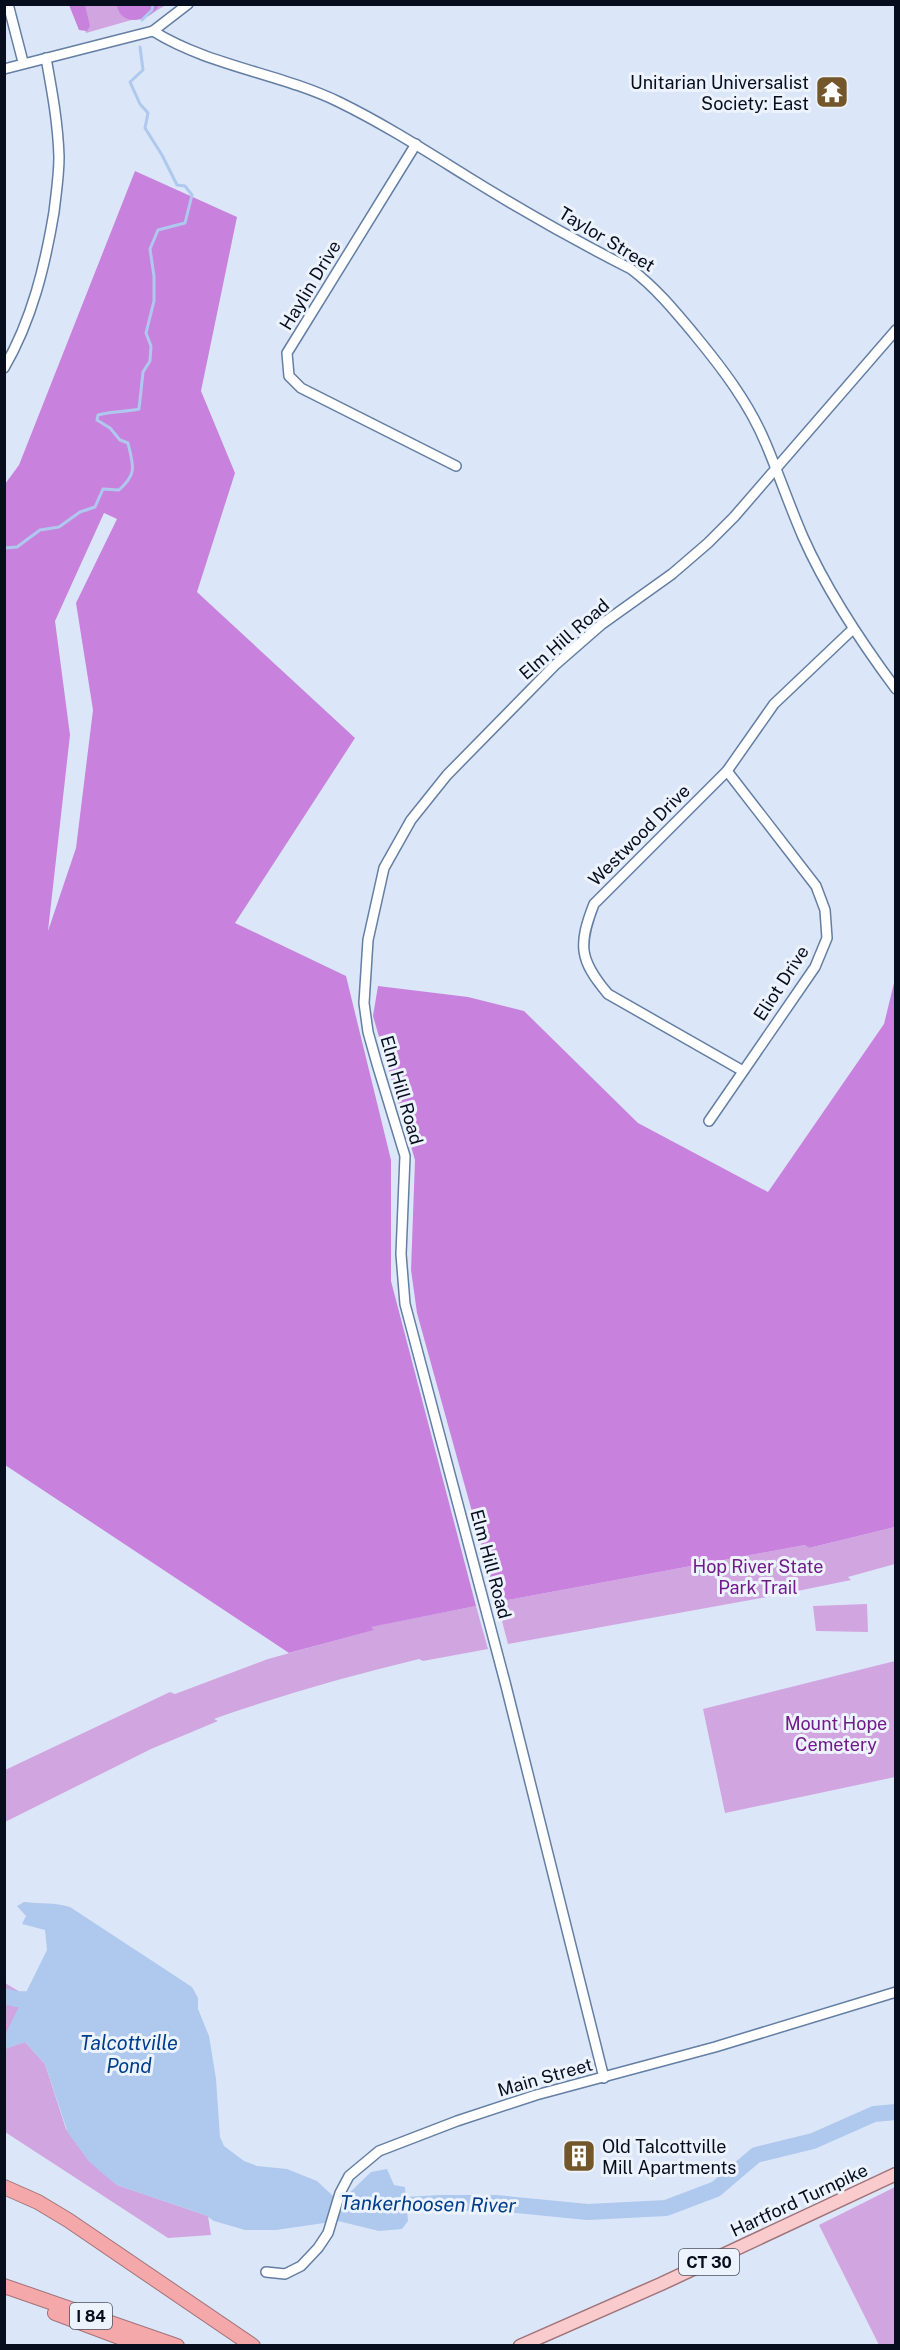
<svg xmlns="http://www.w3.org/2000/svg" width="900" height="2350" viewBox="0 0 900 2350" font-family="'Public Sans',sans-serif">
<rect width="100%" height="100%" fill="#dbe7f8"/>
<g fill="#d1a5df">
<polygon points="78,5 166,5 149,15 86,33"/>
<polygon points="895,1527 895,1564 848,1577 851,1580 778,1595 508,1644 497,1602 805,1545 809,1548"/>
<polygon points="867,1604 868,1632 816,1631 813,1606"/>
<path d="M476,1606L488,1649L423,1661L419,1659C352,1675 286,1694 222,1716L214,1719L218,1721L151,1749L5,1822V1770L170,1692L175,1694L268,1659L373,1630L369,1627Z"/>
<polygon points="895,1661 895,1777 725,1813 703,1709"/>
<polygon points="5,1983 25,1995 5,2037"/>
<polygon points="25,2042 45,2064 66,2129 89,2161 117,2185 205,2215 208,2216 211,2235 168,2238 5,2132 4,2049"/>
<polygon points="895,2187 895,2345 879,2345 819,2225"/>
</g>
<g fill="#c882de" fill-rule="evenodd">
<polygon points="69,5 85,5 90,26 87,31 79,30"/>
<path d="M117,5V4L159,5C151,22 120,28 117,5Z"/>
<path d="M135,171L237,217L201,391L235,473L197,592L355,738L235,923L346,976L391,1160V1281L476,1606L371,1627L374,1630L289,1653L5,1465V484L19,465ZM104,513L117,519L76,603L93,710L76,848L48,931L70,735L55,621Z"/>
<polygon points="895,979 895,1527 809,1548 805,1545 497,1602 417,1313 411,1270 415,1160 373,1016 378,986 468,997 524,1011 638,1123 768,1192 884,1024"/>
</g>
<path fill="#afc8ed" d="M24,1902C41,1904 54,1902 70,1907L192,1987L198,1998V2009L209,2036L216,2079L220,2137L224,2146L244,2161L257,2166L287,2169L317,2181L333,2196L344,2198L371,2172L387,2169L394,2185L405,2187L408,2221L402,2229L379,2231L338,2221L276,2230H245L214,2221L205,2215L117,2185L101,2172L89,2161L68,2133L45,2064L25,2042L5,2049L4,2037L47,1950L45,1930L22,1924L26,1916L17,1906Z"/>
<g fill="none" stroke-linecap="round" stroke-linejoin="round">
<g stroke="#afc8ed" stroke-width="3">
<polyline points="142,20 152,10 153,4"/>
<path d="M4,548L17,547L40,530L59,527L80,512L95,507L103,489L119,490C138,473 133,466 128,443L120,440L110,428L97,420L98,415C112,411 125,412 139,409L143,372L150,361L151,346L146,333L154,301V276L150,249L158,230L185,223L192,195L185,186L177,185L162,155L145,128L148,113L140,104L130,82L143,70L140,47"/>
</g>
<g stroke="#afc8ed" stroke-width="16">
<polyline points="4,1996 16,1999 45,2000"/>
<polyline points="387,2206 441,2203 496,2203 588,2212 666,2208 716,2189 756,2155 813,2141 874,2114 896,2112"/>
</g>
<defs>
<g id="minor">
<polyline points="8,4 23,62"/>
<path d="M153,31C209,66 279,73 339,102C384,124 426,151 468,177C521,210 576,241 631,269C655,287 674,310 694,334C722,368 749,403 766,444C779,475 790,507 803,537C827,591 861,642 896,689"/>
<polyline points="4,69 153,31 188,4"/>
<polyline points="416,144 287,353 289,376 301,388 456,466"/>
<path d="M4,368C32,320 45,266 54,212C56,194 59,176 59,157C58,123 52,91 46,58"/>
<path d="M743,1071L608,994C579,960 578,945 594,904L727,771L774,704L853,629"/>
<polyline points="709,1121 815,967 827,938 825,910 816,886 727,771"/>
<polyline points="604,2078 506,1686 405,1304 401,1254 405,1156 377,1064 368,1032 364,1003 368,940 384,868 411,820 447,775 555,665 602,624 672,574 708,543 734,517 896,330"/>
<polyline points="266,2272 285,2274 301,2266 318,2248 328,2233 340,2193 349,2176 379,2151 457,2121 536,2095 715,2047 896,1992"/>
</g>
<polyline id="major" points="520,2346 661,2284 896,2174"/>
<g id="highway">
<polyline points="4,2187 38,2202 68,2220 253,2346"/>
<polyline points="4,2286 177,2346"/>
<polyline points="55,2313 143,2346"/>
</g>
</defs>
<use href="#minor" stroke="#647ea4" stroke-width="12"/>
<use href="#major" stroke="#a17279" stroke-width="15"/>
<use href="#highway" stroke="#a17279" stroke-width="16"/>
<use href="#minor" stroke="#fff" stroke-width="9"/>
<use href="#major" stroke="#f9cbcc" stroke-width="12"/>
<use href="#highway" stroke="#f5a8aa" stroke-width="14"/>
</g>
<defs>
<symbol id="temple-square" viewBox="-11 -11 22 22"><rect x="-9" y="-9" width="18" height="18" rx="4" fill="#73572a" stroke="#edf3fc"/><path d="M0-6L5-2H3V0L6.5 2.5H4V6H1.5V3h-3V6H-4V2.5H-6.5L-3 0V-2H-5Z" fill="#fff"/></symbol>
<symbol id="building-square" viewBox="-11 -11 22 22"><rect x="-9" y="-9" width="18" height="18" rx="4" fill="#73572a" stroke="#edf3fc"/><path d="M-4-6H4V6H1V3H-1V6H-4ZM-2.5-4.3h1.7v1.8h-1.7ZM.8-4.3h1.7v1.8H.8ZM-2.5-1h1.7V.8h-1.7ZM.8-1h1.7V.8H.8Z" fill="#fff"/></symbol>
</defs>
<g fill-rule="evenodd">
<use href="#temple-square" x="813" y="73" width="38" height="38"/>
<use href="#building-square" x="560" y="2137" width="38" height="38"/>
</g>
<g text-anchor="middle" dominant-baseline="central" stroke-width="6" stroke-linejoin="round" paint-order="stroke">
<g fill="#edf3fc" stroke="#4b5360" stroke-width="1.5">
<rect x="679" y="2249" width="60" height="26" rx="4.5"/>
<rect x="70" y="2303" width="42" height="26" rx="4.5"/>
</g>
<g font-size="16" font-weight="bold" fill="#060e1d">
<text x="709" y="2262">CT 30</text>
<text x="91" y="2316">I 84</text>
</g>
<g font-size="18" fill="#060e1d" stroke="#edf3fc" text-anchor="end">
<text x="809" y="82">Unitarian Universalist<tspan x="809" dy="21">Society: East</tspan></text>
<text x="602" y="2146" text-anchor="start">Old Talcottville<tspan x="602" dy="21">Mill Apartments</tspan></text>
</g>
<g font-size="18" fill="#060e1d" stroke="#edf3fc">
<text transform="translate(607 239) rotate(31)">Taylor Street</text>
<text transform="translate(310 285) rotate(-59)">Haylin Drive</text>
<text transform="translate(564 639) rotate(-41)">Elm Hill Road</text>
<text transform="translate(639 835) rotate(-45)">Westwood Drive</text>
<text transform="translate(781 983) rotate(-57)">Eliot Drive</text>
<text transform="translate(402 1090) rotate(74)">Elm Hill Road</text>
<text transform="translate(491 1564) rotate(75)">Elm Hill Road</text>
<text transform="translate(545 2077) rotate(-16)">Main Street</text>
<text transform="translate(799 2200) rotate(-25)">Hartford Turnpike</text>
</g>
<g font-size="18" fill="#721a8a" stroke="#edf3fc">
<text x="758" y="1566">Hop River State<tspan x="758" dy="21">Park Trail</tspan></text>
<text x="836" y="1723">Mount Hope<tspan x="836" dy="21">Cemetery</tspan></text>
</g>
<g font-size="20" font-style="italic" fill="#003e8c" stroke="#edf3fc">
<text x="129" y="2043">Talcottville<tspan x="129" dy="23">Pond</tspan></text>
<text transform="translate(428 2204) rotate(1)">Tankerhoosen River</text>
</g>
</g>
<rect width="900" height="2350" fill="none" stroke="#060e1d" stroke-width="12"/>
</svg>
